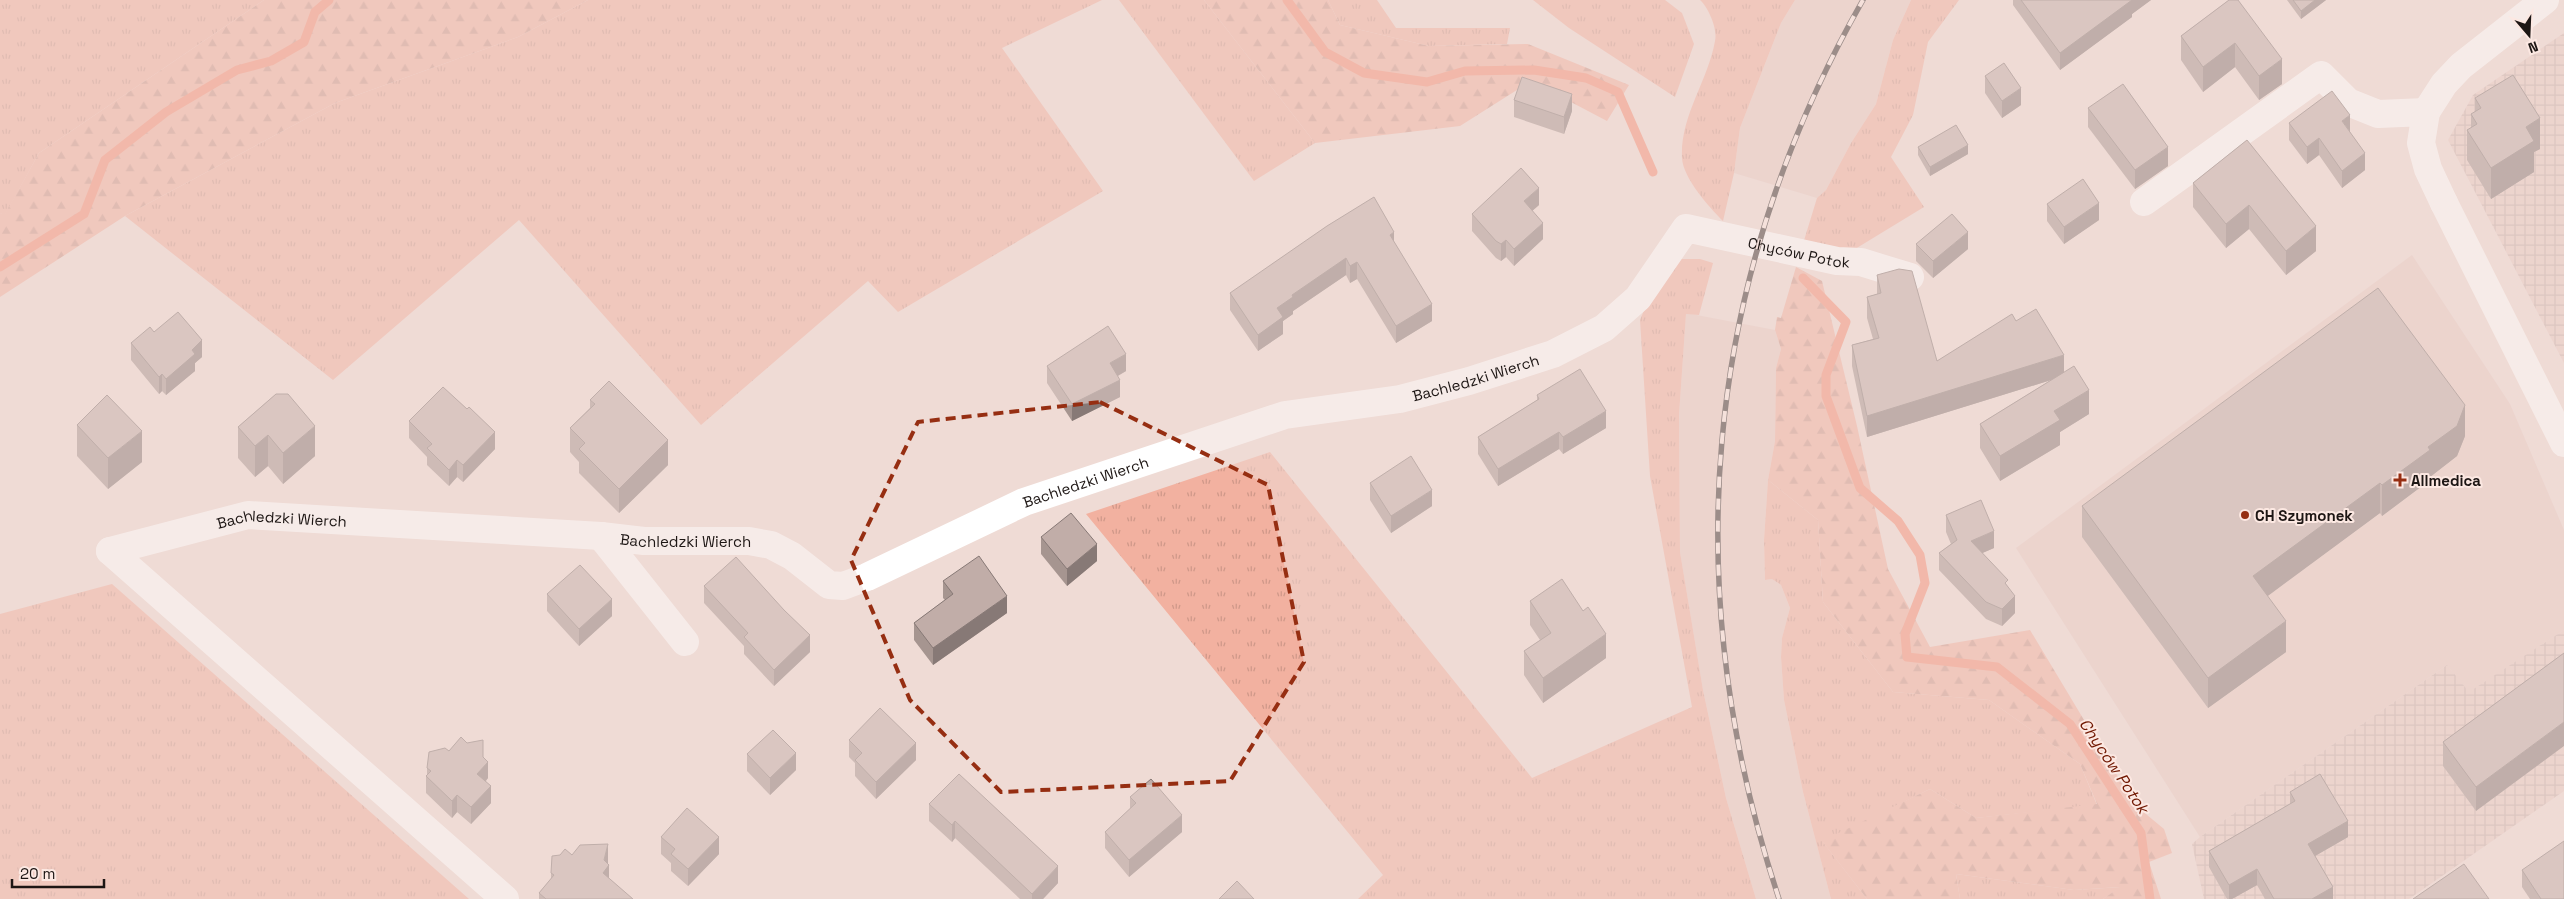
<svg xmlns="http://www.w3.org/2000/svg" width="2564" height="899" viewBox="0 0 2564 899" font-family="'Space Grotesk',sans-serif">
<defs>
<pattern id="industrial-grid" width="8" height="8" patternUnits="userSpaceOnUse" patternTransform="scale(1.25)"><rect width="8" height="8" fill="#e8ccc4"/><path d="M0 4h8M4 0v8" fill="none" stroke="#c7aea8"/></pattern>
<pattern id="grass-tufts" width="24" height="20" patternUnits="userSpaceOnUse" patternTransform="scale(1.25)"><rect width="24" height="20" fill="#f2b1a0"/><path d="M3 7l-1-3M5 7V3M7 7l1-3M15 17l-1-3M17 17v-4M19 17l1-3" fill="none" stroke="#cf9889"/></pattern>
<pattern id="forest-firs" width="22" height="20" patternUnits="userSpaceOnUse" patternTransform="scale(1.25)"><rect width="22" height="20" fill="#f2b1a0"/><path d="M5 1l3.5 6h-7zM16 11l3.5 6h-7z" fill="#cf9889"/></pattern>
</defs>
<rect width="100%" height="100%" fill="#efdbd5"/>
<g fill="#e8ccc4">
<polygon points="1795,0 1911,0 1893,40 1876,104 1851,143 1826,190 1817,198 1734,173 1740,128 1781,23"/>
<polygon points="2412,255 2510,404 2564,530 2564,630 2469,693 2447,665 2200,837 2016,548"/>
<polygon points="1686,313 1775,330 1781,349 1776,368 1775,441 1768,480 1764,540 1765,580 1772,579 1781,585 1790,608 1782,638 1781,657 1784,700 1803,792 1831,899 1756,899 1726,798 1703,690 1680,552 1679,415"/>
</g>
<g fill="url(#industrial-grid)">
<polygon points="2564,33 2564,363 2448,140 2473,95"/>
<polygon points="2564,630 2564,791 2409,899 2204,899 2192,844 2200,837 2447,665 2469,692"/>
</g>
<g fill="url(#grass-tufts)">
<polygon points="0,0 264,0 39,153 5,215 0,213"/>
<polygon points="588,0 1102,0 1002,48 1103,191 898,312 868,281 701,425 519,220 333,380 125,216 335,103 518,37"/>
<polygon points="1119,0 1204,0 1315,143 1254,181"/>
<polygon points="1328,0 1377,0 1396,28 1510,28 1507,44 1429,46 1340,25"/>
<polygon points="1533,0 1665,0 1682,13 1694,44 1675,97 1569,28"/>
<path d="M1700,0H1795L1781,23L1740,128L1734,173L1723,221C1709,207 1683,178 1682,158C1680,116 1708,81 1715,41C1718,29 1708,7 1700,0Z"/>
<polygon points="1911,0 1959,0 1928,42 1913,115 1891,157 1924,207 1842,257 1802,247 1817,198 1826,190 1851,143 1876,104 1893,40"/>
<polygon points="1681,259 1700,259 1713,263 1699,315 1686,314 1679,415 1680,552 1703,690 1726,798 1756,899 1358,899 1383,875 1086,514 1270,452 1532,778 1692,707 1650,476 1640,320 1658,277"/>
<polygon points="1768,480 1818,520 1823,602 1893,692 1989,700 2080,764 2097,805 1976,818 1930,789 1823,842 1867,899 1831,899 1803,792 1784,700 1781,657 1782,638 1790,608 1781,585 1772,579 1765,580 1764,540"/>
<polygon points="112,584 469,899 0,899 0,614"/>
<polygon points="1956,874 2074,890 2121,887 2103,899 1960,899"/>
</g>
<g fill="url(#forest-firs)">
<polygon points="264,0 588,0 518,37 335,103 125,216 0,297 0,213 5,214 39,153"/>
<polygon points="1204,0 1328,0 1340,25 1429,46 1528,44 1629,85 1607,121 1531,81 1460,126 1315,143"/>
<polygon points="1796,267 1822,281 1857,426 1888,569 1930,647 2030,630 2135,805 2164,829 2172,853 2149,862 2161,899 2103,899 2120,887 2074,890 1956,874 1960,899 1867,899 1822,841 1930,789 1976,818 2097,804 2080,764 1989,700 1893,692 1823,602 1818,520 1768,480 1775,441 1776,368 1781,349 1775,330 1777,317 1781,318"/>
</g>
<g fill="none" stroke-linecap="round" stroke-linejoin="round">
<g stroke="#f58f75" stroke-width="9">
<polyline points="1287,0 1325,52 1364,73 1427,82 1465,71 1534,70 1586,78 1618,92 1653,172"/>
<polyline points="0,267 84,214 105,160 166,112 237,70 271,61 304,42 315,12 329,0"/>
<polyline points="1803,278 1846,322 1826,375 1826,396 1860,488 1898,521 1920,555 1925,583 1905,634 1907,657 1997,667 2070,724 2141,833 2150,899"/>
</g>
<g stroke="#fff" stroke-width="28">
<polyline points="2144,202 2321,75 2348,102 2378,114 2426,112 2421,143 2428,169 2444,203"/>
<polyline points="601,536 685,642"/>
<path id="s1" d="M110,551L248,515L601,536L644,541H749L771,545L792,556L829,585L843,586L867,577L1024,502L1285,415L1400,399L1469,381L1553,354L1604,328L1638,298L1686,228L1837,261L1861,262L1910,277"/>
<polyline points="110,551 505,899"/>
</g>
<g stroke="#fff" stroke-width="28">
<polyline points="2426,112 2444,84 2461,66 2545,0"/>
<polyline points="2444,203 2564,443"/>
</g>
<defs>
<path id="rail" d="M1779,899C1677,590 1701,284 1863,0"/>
</defs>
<use href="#rail" stroke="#382f2d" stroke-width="5.5"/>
<use href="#rail" stroke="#fce8e2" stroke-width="4" stroke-dasharray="11" stroke-linecap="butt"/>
</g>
<g fill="#a69590">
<polygon points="2013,0 2151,0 2132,14 2132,17 2060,70 2013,5"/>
<polygon points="2229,0 2282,84 2259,100 2235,67 2203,92 2181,60 2181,36"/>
<polygon points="2287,0 2326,0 2301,19"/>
<polygon points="1985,76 2021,105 2002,118 1985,93"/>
<polygon points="2475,98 2540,149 2534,152 2534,172 2491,199 2467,160 2467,130 2471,128 2471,114 2475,112"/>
<polygon points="1514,100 1572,111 1564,134 1514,117"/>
<polygon points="2088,108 2168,166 2135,189 2088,127"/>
<polygon points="2289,123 2350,132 2365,170 2342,188 2319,155 2307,164 2289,140"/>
<polygon points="2247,140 2316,251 2286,275 2249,229 2226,248 2193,207 2193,183"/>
<polygon points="1918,147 1968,154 1930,176 1918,155"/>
<polygon points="2047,204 2099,220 2064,244 2047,221"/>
<polygon points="1539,205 1532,211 1543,239 1514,266 1506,257 1501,261 1496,258 1472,231 1472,214"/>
<polygon points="1394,242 1432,321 1396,343 1357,279 1350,283 1346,275 1293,311 1293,314 1283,321 1283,334 1258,351 1230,310 1230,293"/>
<polygon points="1916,244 1968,249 1933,278 1916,261"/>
<polygon points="1877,275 1937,361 2016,321 2064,372 2089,414 2060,432 2060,445 2000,481 1980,448 1980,424 2051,380 1867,437 1852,366 1852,345 1873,339 1867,318 1867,297 1877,294"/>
<polygon points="154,332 202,357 195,363 195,371 166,395 162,391 159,394 131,360 131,343"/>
<polygon points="1047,366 1126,371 1118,376 1120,397 1072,421 1047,383"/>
<polygon points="276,394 315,456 283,484 268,466 255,477 238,458 238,427"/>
<polygon points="1537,395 1606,428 1563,454 1559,449 1498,486 1478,454 1478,437 1537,400"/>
<polygon points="590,400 668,465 619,513 579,473 579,462 570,452 570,428 590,408"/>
<polygon points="409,421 495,449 463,482 457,477 449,486 427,465 427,457 409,438"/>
<polygon points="77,425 142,462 108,489 77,456"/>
<polygon points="2465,436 2457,456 2430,477 2430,480 2382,516 2380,513 2267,596 2286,652 2208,708 2082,537 2082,506"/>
<polygon points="1370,483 1432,506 1391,533 1370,500"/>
<polygon points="1946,515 1994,548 1982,553 2008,587 2015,613 2002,626 1986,619 1939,570 1939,553 1951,544 1946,532"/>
<polygon points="1041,537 1097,561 1067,586 1041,554"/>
<polygon points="943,581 1007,613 933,665 914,640 914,623 945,600 943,598"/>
<polygon points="704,586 810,652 774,686 744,654 744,646 704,603"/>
<polygon points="547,594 612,616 579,646 547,611"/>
<polygon points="1530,601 1583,611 1606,658 1543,703 1524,675 1524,651 1540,640 1530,625"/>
<polygon points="2564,653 2476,811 2443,766 2443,742"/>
<polygon points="849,740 916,760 876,799 855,776 855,763 849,757"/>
<polygon points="449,751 483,757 488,778 486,781 491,803 471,824 457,812 452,818 426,793 426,776 427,775 427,768"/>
<polygon points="747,754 796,770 770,795 747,771"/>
<polygon points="2290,792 2348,837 2315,856 2333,899 2265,899 2257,885 2232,899 2227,899 2209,867 2209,851 2290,804"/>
<polygon points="1130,797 1182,832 1129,877 1105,848 1105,832 1130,809"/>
<polygon points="929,804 1058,883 1043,899 1020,899 955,838 952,842 929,821"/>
<polygon points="661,837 719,854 688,886 671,871 671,863 661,854"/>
<polygon points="572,855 608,864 609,879 633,899 539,899 539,893 551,879 551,873"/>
<polygon points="2522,870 2564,899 2530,899 2522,887"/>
</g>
<g fill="#877976">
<polygon points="2131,0 2151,0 2132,14 2132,17 2060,70 2060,53"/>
<polygon points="2315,0 2326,0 2301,19 2301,11"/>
<polygon points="2235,43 2235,67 2203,92 2203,67"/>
<polygon points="2282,59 2282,84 2259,100 2259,76"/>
<polygon points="2021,88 2021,105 2002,118 2002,101"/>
<polygon points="1572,94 1572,111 1564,134 1564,117"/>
<polygon points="2350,115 2350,132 2342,121"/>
<polygon points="2540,118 2540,149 2534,152 2534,172 2491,199 2491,168 2526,127"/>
<polygon points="2319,138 2319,155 2307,164 2307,147"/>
<polygon points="1968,145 1968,154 1930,176 1930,167"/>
<polygon points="2168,147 2168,166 2135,189 2135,170"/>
<polygon points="2365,153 2365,170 2342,188 2342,171"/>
<polygon points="1539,188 1539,205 1524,218 1524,201"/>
<polygon points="2099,203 2099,220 2064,244 2064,227"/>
<polygon points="2249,205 2249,229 2226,248 2226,224"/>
<polygon points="1543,223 1543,239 1514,266 1514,249"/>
<polygon points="2316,226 2316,251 2286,275 2286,251"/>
<polygon points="1394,232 1394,249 1390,235"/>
<polygon points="1968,232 1968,249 1933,278 1933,261"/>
<polygon points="1506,240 1506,257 1501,261 1501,244"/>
<polygon points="1346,258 1346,275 1293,311 1293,314 1283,321 1283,334 1258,351 1258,335 1277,308 1292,295"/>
<polygon points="1357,262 1357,279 1350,283 1350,266"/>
<polygon points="1432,304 1432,321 1396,343 1396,326"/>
<polygon points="202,340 202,357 195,363 195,371 166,395 166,379 192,350"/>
<polygon points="1126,354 1126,371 1110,380 1110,363"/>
<polygon points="2064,355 2064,376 1867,437 1867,416"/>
<polygon points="162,374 162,391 159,394 159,377"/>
<polygon points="1120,380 1120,397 1072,421 1072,404"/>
<polygon points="2089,390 2089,414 2060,432 2060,445 2000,481 2000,456 2054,411"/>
<polygon points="2465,405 2465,436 2457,456 2430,477 2430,480 2382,516 2382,485 2428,447"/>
<polygon points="1606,411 1606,428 1563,454 1563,437"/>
<polygon points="315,426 315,456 283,484 283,453"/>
<polygon points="142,431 142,462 108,489 108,458"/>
<polygon points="495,432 495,449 463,482 463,465"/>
<polygon points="1559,432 1559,449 1498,486 1498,469"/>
<polygon points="268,435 268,466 255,477 255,446"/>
<polygon points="668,440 668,465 619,513 619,489"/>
<polygon points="457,460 457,477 449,486 449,470"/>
<polygon points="2380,483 2380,513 2253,607 2253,576"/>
<polygon points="1432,490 1432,506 1391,533 1391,516"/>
<polygon points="1994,531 1994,548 1971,558 1971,541"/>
<polygon points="1097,544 1097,561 1067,586 1067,569"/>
<polygon points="1007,596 1007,613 933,665 933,648"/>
<polygon points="2015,596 2015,613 2002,626 2002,609"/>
<polygon points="612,599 612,616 579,646 579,629"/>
<polygon points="2286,621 2286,652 2208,708 2208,678"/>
<polygon points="1606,634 1606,658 1543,703 1543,678"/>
<polygon points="810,635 810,652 774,686 774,670"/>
<polygon points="2564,722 2564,746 2476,811 2476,787"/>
<polygon points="916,743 916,760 876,799 876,782"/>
<polygon points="796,753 796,770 770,795 770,778"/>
<polygon points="488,762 488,778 477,790 477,774"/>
<polygon points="491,786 491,803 471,824 471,807"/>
<polygon points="457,795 457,812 452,818 452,801"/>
<polygon points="1182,815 1182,832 1129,877 1129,860"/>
<polygon points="955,821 955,838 952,842 952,825"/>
<polygon points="2348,821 2348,837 2308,860 2308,844"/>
<polygon points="719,837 719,854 688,886 688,869"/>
<polygon points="608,844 608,865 609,865 609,887 603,873 604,860"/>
<polygon points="1058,866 1058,883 1043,899 1032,899 1032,894"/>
<polygon points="2257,869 2257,885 2232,899 2229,899 2229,885"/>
<polygon points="2333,887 2333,899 2312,899"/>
</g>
<g fill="#c1ada8" stroke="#877976">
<polygon points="2021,0 2132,0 2060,53"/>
<polygon points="2229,0 2238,0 2282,59 2259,76 2235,43 2203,67 2181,36"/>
<polygon points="2293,0 2315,0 2301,11"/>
<polygon points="2004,63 2021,88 2002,101 1985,76"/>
<polygon points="2513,75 2540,118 2526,127 2534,141 2491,168 2467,130 2477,124 2471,114 2481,108 2475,98"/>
<polygon points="1522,77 1572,94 1564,117 1514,100"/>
<polygon points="2123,84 2168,147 2135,170 2088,108"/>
<polygon points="2332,91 2350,115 2342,121 2365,153 2342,171 2319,138 2307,147 2289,123"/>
<polygon points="1956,125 1968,145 1930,167 1918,147"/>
<polygon points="2247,140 2316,226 2286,251 2249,205 2226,224 2193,183"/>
<polygon points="1521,168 1539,188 1524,201 1543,223 1514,249 1506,240 1501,244 1496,241 1472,214"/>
<polygon points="2083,179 2099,203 2064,227 2047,204"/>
<polygon points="1374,197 1394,232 1390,235 1432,304 1396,326 1357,262 1350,266 1346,258 1292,295 1293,297 1277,308 1283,317 1258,335 1230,293 1327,226"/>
<polygon points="1952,214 1968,232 1933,261 1916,244"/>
<polygon points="1899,269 1912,271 1937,361 2012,314 2016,321 2036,309 2064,355 1867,416 1852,345 1879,338 1867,297 1881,293 1877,275"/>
<polygon points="2378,288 2465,405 2457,426 2428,447 2430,450 2382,485 2380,483 2253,576 2286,621 2208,678 2082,506"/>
<polygon points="178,312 202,340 192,350 195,354 166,379 162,374 159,377 131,343 150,327 154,332"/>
<polygon points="1108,326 1126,354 1110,363 1120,380 1072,404 1047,366"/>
<polygon points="2074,366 2089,390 2054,411 2060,420 2000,456 1980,424"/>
<polygon points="1580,369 1606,411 1563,437 1559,432 1498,469 1478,437 1539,399 1537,395"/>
<polygon points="609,381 668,440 619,489 579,449 585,443 570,428 595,404 590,400"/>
<polygon points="443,387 467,409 469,407 495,432 463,465 457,460 449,470 427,448 432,444 409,421"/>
<polygon points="276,394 288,394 315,426 283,453 268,435 255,446 238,427"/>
<polygon points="107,395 142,431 108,458 77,425"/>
<polygon points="1411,456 1432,490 1391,516 1370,483"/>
<polygon points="1981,500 1994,531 1971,541 2008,580 2005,583 2015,596 2002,609 1986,602 1939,553 1957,540 1946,515"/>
<polygon points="1071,513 1097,544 1067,569 1041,537"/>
<polygon points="979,556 1007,596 933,648 914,623 953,594 943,581"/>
<polygon points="736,557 784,610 810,635 774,670 744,637 748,633 704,586"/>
<polygon points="580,565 612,599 579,629 547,594"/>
<polygon points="1562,579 1583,611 1588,607 1606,634 1543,678 1524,651 1551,633 1530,601"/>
<polygon points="2564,653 2564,722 2476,787 2443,742"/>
<polygon points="880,708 916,743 876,782 855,760 862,753 849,740"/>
<polygon points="773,730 796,753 770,778 747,754"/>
<polygon points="461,737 467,743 483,740 483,757 488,762 477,774 491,786 471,807 457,795 452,801 426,776 431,771 427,768 429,752 445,748 449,751"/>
<polygon points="959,774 1058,866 1032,894 955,821 952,825 929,804"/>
<polygon points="2320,774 2348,821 2308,844 2333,887 2312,899 2274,899 2257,869 2229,885 2209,851 2295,801 2290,792"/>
<polygon points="1151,779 1182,815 1129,860 1105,832 1136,803 1130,797"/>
<polygon points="687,808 719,837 688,869 671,854 675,849 661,837"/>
<polygon points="2564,841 2564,899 2541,899 2522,870"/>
<polygon points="608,844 604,860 609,865 603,873 633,899 546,899 539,893 554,875 551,873 552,856 560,855 565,849 572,855 580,845"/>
<polygon points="2464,864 2489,899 2413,899"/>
<polygon points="1237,881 1254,899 1219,899"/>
</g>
<path d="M0 0H2564V899H0ZM1100,402L1268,485L1304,662L1230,781L1001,792L910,700L851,560L918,422Z" fill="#efdbd5" fill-opacity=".55" fill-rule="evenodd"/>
<path fill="none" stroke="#962e12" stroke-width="4" stroke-dasharray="10 6" stroke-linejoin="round" d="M1100,402L1268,485L1304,662L1230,781L1001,792L910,700L851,560L918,422Z"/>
<g fill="#962e12" stroke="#fce8e2" stroke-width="2">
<path d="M2397.5 472.5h5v5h5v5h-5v5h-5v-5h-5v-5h5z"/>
<circle cx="2245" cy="515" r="5"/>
</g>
<g text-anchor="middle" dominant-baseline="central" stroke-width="4" stroke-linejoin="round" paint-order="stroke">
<g font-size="15" fill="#1d1614" stroke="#fce8e2">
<text stroke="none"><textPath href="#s1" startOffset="1805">Chyców Potok</textPath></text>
<text stroke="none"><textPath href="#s1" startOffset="1421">Bachledzki Wierch</textPath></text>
<text stroke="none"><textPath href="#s1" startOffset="1016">Bachledzki Wierch</textPath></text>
<text stroke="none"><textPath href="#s1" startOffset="176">Bachledzki Wierch</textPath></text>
<text stroke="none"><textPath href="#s1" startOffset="581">Bachledzki Wierch</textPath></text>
</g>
<g font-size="15" font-weight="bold" fill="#1d1614" stroke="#fce8e2" text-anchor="start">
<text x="2411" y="480">Allmedica</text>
<text x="2255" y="515">CH Szymonek</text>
</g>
<g font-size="16" font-style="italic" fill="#701700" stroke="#fce8e2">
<text transform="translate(2114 766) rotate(56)">Chyców Potok</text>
</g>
</g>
<g transform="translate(2529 35) rotate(161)" stroke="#fce8e2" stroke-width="4" paint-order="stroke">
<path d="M0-4L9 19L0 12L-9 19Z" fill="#1d1614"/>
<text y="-8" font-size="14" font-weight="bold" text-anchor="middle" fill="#1d1614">N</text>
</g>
<path d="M12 879v8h92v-8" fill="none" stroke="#1d1614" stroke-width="2.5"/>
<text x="20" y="879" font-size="15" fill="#1d1614" stroke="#fce8e2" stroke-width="4" paint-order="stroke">20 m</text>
</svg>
